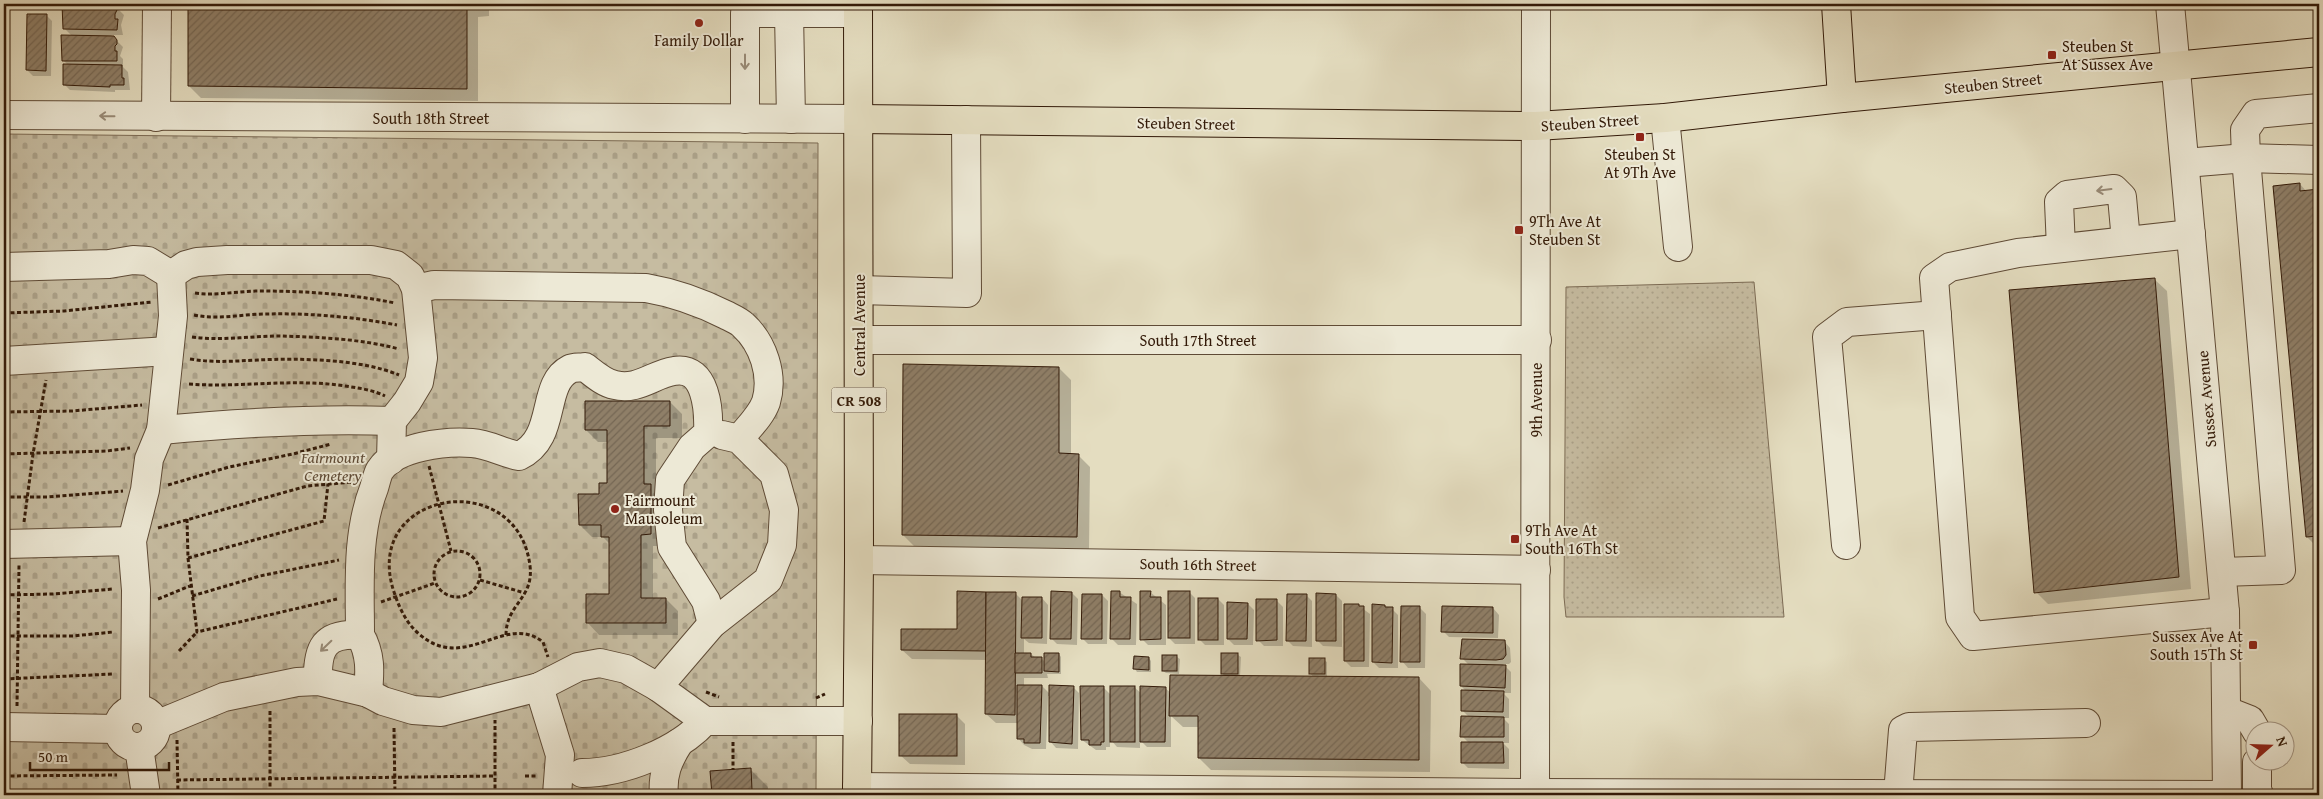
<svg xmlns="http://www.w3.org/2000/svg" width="2323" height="799" viewBox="0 0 2323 799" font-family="'Gentium Book Plus',serif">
<defs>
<pattern id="grass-dots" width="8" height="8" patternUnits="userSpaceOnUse" patternTransform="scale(1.25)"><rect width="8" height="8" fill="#c6bca1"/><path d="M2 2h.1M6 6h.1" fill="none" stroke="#aba189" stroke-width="1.8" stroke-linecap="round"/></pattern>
<pattern id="cemetery-stones" width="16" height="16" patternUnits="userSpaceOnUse" patternTransform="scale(1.25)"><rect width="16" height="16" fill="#c6bca1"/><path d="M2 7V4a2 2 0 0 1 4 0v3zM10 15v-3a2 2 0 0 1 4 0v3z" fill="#aba189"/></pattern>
<pattern id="building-hatch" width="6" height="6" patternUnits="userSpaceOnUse" patternTransform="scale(1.25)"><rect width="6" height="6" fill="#8f7f68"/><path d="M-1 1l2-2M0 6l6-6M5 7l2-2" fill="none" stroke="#756754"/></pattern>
</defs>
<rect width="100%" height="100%" fill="#e4ddc0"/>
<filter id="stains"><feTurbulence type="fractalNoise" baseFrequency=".004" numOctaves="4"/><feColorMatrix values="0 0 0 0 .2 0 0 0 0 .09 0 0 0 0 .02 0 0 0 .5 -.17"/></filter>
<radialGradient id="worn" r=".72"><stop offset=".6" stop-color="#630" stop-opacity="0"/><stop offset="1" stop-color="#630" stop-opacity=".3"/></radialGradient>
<polygon fill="url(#grass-dots)" stroke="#7c6b54" points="1754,282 1784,617 1566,617 1564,597 1566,287"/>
<polygon fill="url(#cemetery-stones)" stroke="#7c6b54" points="4,134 818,143 816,795 4,795"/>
<g fill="#0003">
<polygon points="189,4 489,4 489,16 478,17 478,101 201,98 189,86"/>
<polygon points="114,5 124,15 121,25 123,35 111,35 123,47 120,56 123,59 123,67 128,72 130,90 115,90 115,92 70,90 64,84 68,65 63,60 72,36 64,28"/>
<polygon points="46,15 52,21 51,76 33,76 27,70"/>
<polygon points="4,46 10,52 10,83 4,83"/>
<polygon points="2300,184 2306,191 2319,190 2319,549 2307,537"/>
<polygon points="2154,279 2167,291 2191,589 2048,604 2036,592"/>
<polygon points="1059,368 1071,380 1071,455 1078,455 1090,467 1089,549 915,547 903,535"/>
<polygon points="670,402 682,414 682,438 656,438 656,491 663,546 653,546 653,599 666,599 678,611 678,635 599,635 587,622 611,596 610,544 603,537 592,537 580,525 609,484 608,442 598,442 586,430"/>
<polygon points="1119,592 1137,604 1136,645 1118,645 1112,639"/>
<polygon points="1150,592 1166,605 1166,645 1148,645 1142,639"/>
<polygon points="1189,592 1195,598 1195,644 1175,644 1169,638"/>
<polygon points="1015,593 1023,601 1042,598 1048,605 1047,644 1029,643 1024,639 1024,654 1031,654 1036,658 1041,658 1045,662 1059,654 1061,657 1061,674 1047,674 1048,678 1024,678 1024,686 1042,686 1050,694 1073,687 1079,693 1078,749 1056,748 1050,741 1050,696 1048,696 1046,749 1032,749 1024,745 1018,738 1018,723 996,723 986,714 987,660 912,659 902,650 958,631"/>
<polygon points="1072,593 1078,599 1077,645 1057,644 1051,638"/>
<polygon points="1102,595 1108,601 1107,644 1088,644 1082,638"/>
<polygon points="1306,595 1312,601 1312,647 1293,646 1287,640"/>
<polygon points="1336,595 1342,601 1342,647 1323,646 1317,640"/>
<polygon points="1218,599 1224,605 1224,645 1205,645 1199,639"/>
<polygon points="1277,601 1283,607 1283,646 1264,646 1258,640"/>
<polygon points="1248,604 1254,610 1253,645 1234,645 1228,639"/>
<polygon points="1358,605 1370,614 1369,667 1351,667 1345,661"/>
<polygon points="1385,606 1392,609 1398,615 1398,668 1379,668 1373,662"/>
<polygon points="1420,608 1426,614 1425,668 1408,668 1402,661"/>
<polygon points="1493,608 1499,615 1498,638 1449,637 1443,631"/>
<polygon points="1504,641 1510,648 1511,662 1509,664 1503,664 1511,672 1511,693 1503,693 1509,699 1509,718 1503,718 1509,724 1509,743 1503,743 1509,749 1509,769 1468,768 1462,762 1469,743 1462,736 1469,717 1463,711 1467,692 1461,686 1469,665 1462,658"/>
<polygon points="1238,655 1241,657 1240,677 1314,678 1310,673 1324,660 1327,662 1327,678 1419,678 1431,691 1430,772 1211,770 1199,758 1199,727 1183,727 1171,716 1171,747 1147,747 1140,740 1140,748 1117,747 1110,739 1110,747 1106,747 1106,750 1096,750 1082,740 1103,687 1112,696 1134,687 1142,694 1165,688 1171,693 1225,677 1222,673"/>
<polygon points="1177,657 1180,659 1179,674 1166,673 1163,671"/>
<polygon points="1149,658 1151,661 1151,672 1137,672 1135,669"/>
<polygon points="956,715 965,724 965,765 910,764 900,755"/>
<polygon points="750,769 768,787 768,795 713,795"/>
</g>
<g fill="url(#building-hatch)" stroke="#331a08">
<polygon points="62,4 115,4 118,8 115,14 115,19 118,19 117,30 63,29"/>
<polygon points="188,4 477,4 467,5 467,89 188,86"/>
<polygon points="27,14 47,14 46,71 26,70"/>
<polygon points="61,35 114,36 117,40 117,44 115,46 115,51 117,51 117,61 62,61"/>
<polygon points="63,64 122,65 122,78 124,78 124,85 110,85 110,87 63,85"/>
<polygon points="2300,183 2300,191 2319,189 2319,536 2306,537 2273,186"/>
<polygon points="2155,278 2179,577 2034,593 2009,290"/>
<polygon points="903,364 1059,367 1059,453 1079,454 1077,537 902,535"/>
<polygon points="585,401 670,401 670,426 644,426 644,484 651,484 651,534 641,535 641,598 666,598 666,623 586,623 586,594 609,594 609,537 601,537 601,525 579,525 578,494 599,494 599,483 607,483 607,430 585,430"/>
<polygon points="957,591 986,592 986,651 901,650 901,629 957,629"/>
<polygon points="1051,591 1072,592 1071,639 1050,639"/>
<polygon points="1111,591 1120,591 1120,597 1131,597 1130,639 1110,639"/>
<polygon points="1140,591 1151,591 1150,597 1161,597 1161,639 1140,640"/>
<rect x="1168" y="591" width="22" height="47"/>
<polygon points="986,592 1016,592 1015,715 985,714"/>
<polygon points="1316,593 1336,594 1336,641 1316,641"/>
<polygon points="1082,594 1102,594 1102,639 1081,639"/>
<polygon points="1287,594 1307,594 1306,641 1286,641"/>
<polygon points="1022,597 1042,597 1042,638 1021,638"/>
<rect x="1198" y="598" width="20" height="42"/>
<polygon points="1256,599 1277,599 1277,640 1256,641"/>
<polygon points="1227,602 1248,603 1247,639 1227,639"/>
<polygon points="1344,604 1359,604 1359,606 1364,606 1364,661 1344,661"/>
<polygon points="1372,604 1385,605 1385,607 1393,607 1392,663 1372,662"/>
<polygon points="1401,606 1420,606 1420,662 1400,662"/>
<polygon points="1442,606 1493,607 1493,633 1441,632"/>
<polygon points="1462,639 1505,640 1506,655 1503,659 1496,660 1460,659"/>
<polygon points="1015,653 1031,653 1031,657 1042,657 1042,673 1015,673"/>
<polygon points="1044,653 1059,653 1059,672 1044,671"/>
<rect x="1221" y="653" width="17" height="21"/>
<rect x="1162" y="655" width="15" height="16"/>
<polygon points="1134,656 1149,657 1149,670 1133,669"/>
<rect x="1309" y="658" width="16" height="16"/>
<polygon points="1460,664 1506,665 1505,688 1460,686"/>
<polygon points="1170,675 1419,677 1419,760 1198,758 1198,716 1169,716"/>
<polygon points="1017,685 1042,685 1040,743 1024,743 1024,739 1017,739"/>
<polygon points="1049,685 1074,686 1072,744 1049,742"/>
<polygon points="1080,686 1104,686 1104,742 1101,742 1101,745 1089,745 1089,740 1081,740"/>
<rect x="1110" y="686" width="25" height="56"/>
<polygon points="1140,686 1166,687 1165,742 1140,742"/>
<polygon points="1461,690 1504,691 1503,712 1461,711"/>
<rect x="899" y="714" width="58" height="42"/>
<polygon points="1461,716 1504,717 1504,737 1460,737"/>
<polygon points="1461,742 1503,742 1504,763 1461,763"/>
<polygon points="751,768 752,790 742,791 742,795 712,795 710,771"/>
</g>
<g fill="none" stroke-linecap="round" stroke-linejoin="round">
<defs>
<g id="minor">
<polyline points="2170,4 2225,612 2227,795"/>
<polyline points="2319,108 2256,114 2245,130 2246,158 2319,160"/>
<polyline points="4,115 858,119"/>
<polyline points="156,117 157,4"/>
<polyline points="1665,118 1678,247"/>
<polyline points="745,119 745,13 789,13"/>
<polyline points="791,119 789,13 858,13"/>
<polyline points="2185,163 2246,158 2281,570 2222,572"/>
<polyline points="2191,234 2018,253 1950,267 1934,278 1960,617 1973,636 2225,612"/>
<polyline points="2061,248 2059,202 2067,195 2114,189 2122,197 2126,241"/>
<polyline points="4,267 109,264 133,260 148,261 171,275"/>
<polyline points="171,275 186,265 197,262 227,260 371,260 396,265 410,276 416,289 423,358 419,382 407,402 392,421 391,460"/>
<path d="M416,289L434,285L646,288C675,293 700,302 726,315C732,318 739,321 743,325C763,343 774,375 766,402C761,416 748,428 739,439"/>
<polyline points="859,290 967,293 966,120"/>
<polyline points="859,340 1537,340"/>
<polyline points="4,361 169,351"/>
<path d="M161,430C238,423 314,418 392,421"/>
<polyline points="4,544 132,541"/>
<polyline points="1846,545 1827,337 1847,322 1937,315"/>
<polyline points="859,560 1536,570"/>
<path d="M318,681C317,648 324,633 360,635"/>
<polyline points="539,687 560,755 557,795"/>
<polyline points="658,687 712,624 768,580 782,545 784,510 774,474 739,439 722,435"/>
<path d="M368,693C370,671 371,654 360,635C360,585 356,535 374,488C376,482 377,475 380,470C396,446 446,441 472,443C488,444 503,453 519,456C558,438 540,384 570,369C574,367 580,368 585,367C594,374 604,383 615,385C637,391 654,374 674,371C707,365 709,412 708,433L692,447L670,480L668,510L672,547L706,601L712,624"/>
<polyline points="135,709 136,590 132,541 145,490 149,459 161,430 173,316 171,275"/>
<circle cx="137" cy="728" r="19"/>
<polyline points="2227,711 2250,720 2257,732"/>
<polyline points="156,725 224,697 297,682 318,681 368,693 383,701 413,710 441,712 539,687 578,667 600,663 626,669 658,687 705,721 858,721"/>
<polyline points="4,727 117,729"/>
<polyline points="139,747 146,795"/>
<polyline points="2257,762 2257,789 2259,795"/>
<path d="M582,773C623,773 678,751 705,721"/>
<polyline points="857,787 1535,793 2227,795"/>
<polyline points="1898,794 1903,730 1909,727 2086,723"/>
<path d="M664,795C662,775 668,760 679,743"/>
<polyline points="1535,795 1536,4"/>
</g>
<g id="major">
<polyline points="1836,4 1842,98"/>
<polyline points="858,119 1536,126 1665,118 1842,98 2319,52"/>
<polyline points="857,795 859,560 858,4"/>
</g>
</defs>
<use href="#minor" stroke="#5f4b36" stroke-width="30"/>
<use href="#major" stroke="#331a08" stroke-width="30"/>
<g stroke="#331a08" stroke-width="3" stroke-dasharray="4 2.5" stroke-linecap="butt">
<path d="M195,293C217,296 238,291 260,291C305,291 351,294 395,303"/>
<polyline points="4,313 64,311 152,302"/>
<path d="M194,315C218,320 243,314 267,314C310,313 355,317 397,325"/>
<path d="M192,337C221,341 251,336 280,336C319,337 362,339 399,349"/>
<path d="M190,359C215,363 234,361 258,360C300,358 361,359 399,375"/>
<path d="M189,384C241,388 292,378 345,386C359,388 373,390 385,396"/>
<polyline points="4,412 72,411 142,405"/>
<polyline points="4,454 107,451 130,448"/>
<polyline points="429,466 451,551"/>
<polyline points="168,485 229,467 293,454 331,444"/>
<polyline points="4,497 47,497 123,491"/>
<polyline points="187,519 188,558 197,632 337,599"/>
<polyline points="24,522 33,454 46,380"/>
<polyline points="158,528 307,486 353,482"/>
<circle cx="457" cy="574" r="23"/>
<polyline points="188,558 324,521 328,484"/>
<polyline points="480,580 525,593"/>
<polyline points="4,595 53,594 113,589"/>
<polyline points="192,596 260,576 339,560"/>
<polyline points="158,599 190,586"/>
<polyline points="381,602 435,583"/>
<path d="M506,635C506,604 534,599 530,566C518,465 360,490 394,592C399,607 406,623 419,634C465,674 505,612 543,642L548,657"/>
<polyline points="4,636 73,636 113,632"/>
<polyline points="179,651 197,632"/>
<polyline points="4,679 113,674"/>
<polyline points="706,692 719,697"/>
<polyline points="816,698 825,694"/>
<polyline points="17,706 19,565"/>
<polyline points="270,711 270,795"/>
<polyline points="394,728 395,795"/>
<polyline points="177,740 178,795"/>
<polyline points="733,742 733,770"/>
<polyline points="4,776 117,775"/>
<polyline points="525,776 537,776"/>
<polyline points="177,780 495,776"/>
<polyline points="495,795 495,720"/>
</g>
<use href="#minor" stroke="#ede9d6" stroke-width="28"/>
<use href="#major" stroke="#e4ddc0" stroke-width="28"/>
</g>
<defs><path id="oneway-shaft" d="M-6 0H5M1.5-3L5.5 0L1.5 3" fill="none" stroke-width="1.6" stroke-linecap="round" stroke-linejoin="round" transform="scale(1.25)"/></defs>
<g stroke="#998c79">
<use href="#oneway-shaft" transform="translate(745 62) rotate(90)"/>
<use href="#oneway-shaft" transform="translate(107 116) rotate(-179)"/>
<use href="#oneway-shaft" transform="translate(2104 190) rotate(173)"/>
<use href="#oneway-shaft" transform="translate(326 646) rotate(136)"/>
</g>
<g fill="#8f2418" stroke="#ede9d6" stroke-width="2">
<circle cx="699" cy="23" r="5"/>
<rect x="2047" y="50" width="10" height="10" rx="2.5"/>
<rect x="1635" y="132" width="10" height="10" rx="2.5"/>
<rect x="1514" y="225" width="10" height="10" rx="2.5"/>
<circle cx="615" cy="509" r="5"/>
<rect x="1510" y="534" width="10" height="10" rx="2.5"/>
<rect x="2248" y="640" width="10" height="10" rx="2.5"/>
</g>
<g text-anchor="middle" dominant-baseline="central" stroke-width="4" stroke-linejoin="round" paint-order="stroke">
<rect fill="#ede9d6" stroke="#6b5846" stroke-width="1" x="831.5" y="387.5" width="55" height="25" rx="4"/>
<g font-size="15" font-weight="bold" fill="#331a08">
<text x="859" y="400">CR 508</text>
</g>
<g font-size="16" fill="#331a08" stroke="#ede9d6" text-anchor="start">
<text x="699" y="40" text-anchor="middle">Family Dollar</text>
<text x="2062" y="46">Steuben St<tspan x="2062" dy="18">At Sussex Ave</tspan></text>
<text x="1640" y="154" text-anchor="middle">Steuben St<tspan x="1640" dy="18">At 9Th Ave</tspan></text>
<text x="1529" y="221">9Th Ave At<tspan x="1529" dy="18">Steuben St</tspan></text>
<text x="625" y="500">Fairmount<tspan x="625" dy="18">Mausoleum</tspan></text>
<text x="1525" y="530">9Th Ave At<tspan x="1525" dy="18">South 16Th St</tspan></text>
<text x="2243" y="636" text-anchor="end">Sussex Ave At<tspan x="2243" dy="18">South 15Th St</tspan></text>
</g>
<g font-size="16" fill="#331a08" stroke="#ede9d6">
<text transform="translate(1993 83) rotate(-6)">Steuben Street</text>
<text x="431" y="118">South 18th Street</text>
<text transform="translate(1590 122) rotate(-4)">Steuben Street</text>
<text transform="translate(1186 123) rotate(1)">Steuben Street</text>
<text transform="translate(859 325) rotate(-90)">Central Avenue</text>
<text x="1198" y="340">South 17th Street</text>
<text transform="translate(2206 399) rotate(-95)">Sussex Avenue</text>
<text transform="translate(1536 400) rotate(-90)">9th Avenue</text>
<text transform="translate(1198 564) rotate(1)">South 16th Street</text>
</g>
<g font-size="16" font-style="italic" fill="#5f4b36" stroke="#ede9d6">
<text x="333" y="457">Fairmount<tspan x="333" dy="18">Cemetery</tspan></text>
</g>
</g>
<rect width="2323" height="799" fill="none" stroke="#e4ddc0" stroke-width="20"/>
<rect x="5" y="5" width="2313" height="789" fill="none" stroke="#331a08" stroke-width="2.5"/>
<rect x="10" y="10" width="2303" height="779" fill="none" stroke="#331a08"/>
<g transform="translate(2270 746) rotate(70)"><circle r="24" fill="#ede9d6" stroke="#a39684"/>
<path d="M0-4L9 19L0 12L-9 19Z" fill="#8f2418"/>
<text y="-8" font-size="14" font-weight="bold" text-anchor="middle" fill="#331a08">N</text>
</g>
<path d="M30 762v8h139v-8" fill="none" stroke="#331a08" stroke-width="2.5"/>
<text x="38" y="762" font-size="15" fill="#331a08" stroke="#ede9d6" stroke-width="4" paint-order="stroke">50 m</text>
<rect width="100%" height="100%" filter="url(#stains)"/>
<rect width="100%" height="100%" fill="url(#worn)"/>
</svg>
